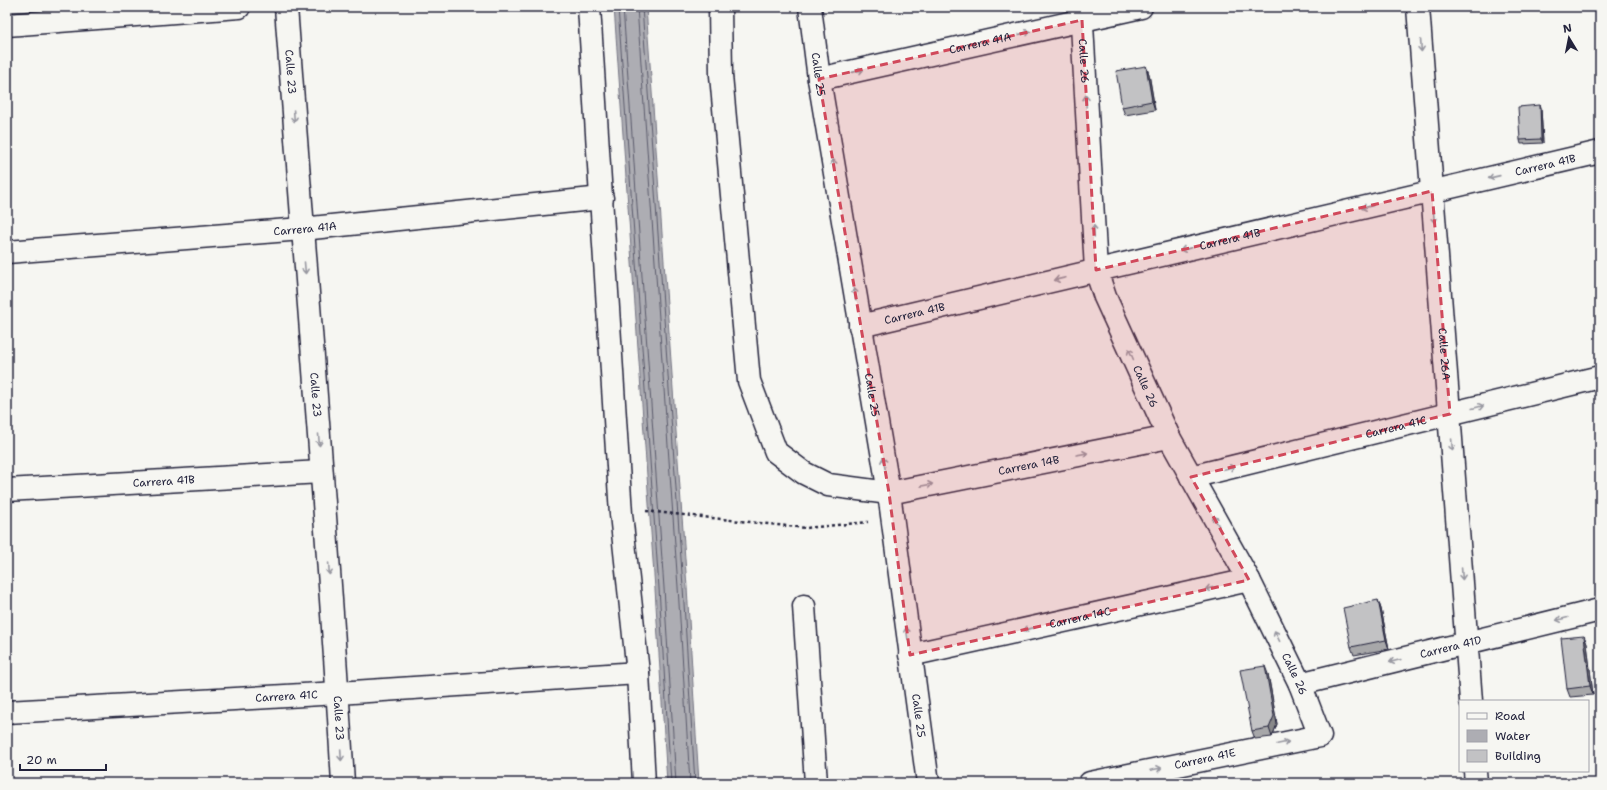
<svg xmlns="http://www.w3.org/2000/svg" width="1607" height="790" viewBox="0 0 1607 790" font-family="'Shantell Sans',sans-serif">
<rect width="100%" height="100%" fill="#f6f6f2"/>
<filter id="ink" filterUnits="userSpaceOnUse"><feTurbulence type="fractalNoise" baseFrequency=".025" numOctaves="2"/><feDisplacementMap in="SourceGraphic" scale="8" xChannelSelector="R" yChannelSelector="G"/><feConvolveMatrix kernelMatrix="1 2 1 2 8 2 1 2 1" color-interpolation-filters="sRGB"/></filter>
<g filter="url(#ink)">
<polygon fill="#adadb3" stroke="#757583" points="614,7 646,7 687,587 699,783 667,783 655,589"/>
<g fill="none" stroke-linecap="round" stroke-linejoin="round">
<g stroke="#5a5a6b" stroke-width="1">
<polyline points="618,7 659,588 671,783"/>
<polyline points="623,7 664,588 676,783"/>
<polyline points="637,7 678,587 690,783"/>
<polyline points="642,7 683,587 695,783"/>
</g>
<defs>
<g id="minor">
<polyline points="589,7 621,514 638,673 644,783"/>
<path id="s1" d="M720,7L721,75L749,381L776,452L804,473L828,485L889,493L1169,437"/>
<path id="s2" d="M1081,7L1096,270L1105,297L1169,437L1249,580L1300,684L1320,736L1090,783"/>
<path id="s3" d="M1418,7L1471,701"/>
<polyline points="7,25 239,7"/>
<path id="s4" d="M819,79L1141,7"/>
<path id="s5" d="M7,252L302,229L602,198"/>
<path id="s6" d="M860,326L1600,152"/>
<path id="s7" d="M1191,477L1600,377"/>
<path id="s8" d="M7,490L321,472"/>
<polyline points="804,606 816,783"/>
<path id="s9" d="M910,655L1249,580"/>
<path id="s10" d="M1300,684L1600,610"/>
<path id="s11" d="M7,712L338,693L638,673"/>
<polyline points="1475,771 1476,783"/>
</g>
<g id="major">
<path id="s12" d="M286,7C305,266 328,524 343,783"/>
<path id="s13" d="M810,7L819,79L889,493L928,783"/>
</g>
</defs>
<use href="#minor" stroke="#22223b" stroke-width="25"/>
<use href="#major" stroke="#22223b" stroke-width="25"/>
<polyline stroke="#22223b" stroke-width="2.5" stroke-dasharray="3 3" stroke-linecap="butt" points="646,511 806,528 868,522"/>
<use href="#minor" stroke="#f6f6f2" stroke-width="22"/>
<use href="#major" stroke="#f6f6f2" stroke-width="22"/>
</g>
<g fill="#a7a7a9" stroke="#22223b">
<polygon points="1146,66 1149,74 1155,110 1125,115 1122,107"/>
<polygon points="1540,105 1541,109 1543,143 1521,144 1520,140"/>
<polygon points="1378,600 1381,609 1389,649 1354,655 1351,647"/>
<polygon points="1584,636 1587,644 1593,695 1570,697 1567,689"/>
<polygon points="1268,674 1277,724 1272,737 1255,739 1252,731"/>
</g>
<g fill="#888889" stroke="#22223b">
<polygon points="1146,66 1149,74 1155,110 1152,101"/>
<polygon points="1540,105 1541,109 1543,143 1541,139"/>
<polygon points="1378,600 1381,609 1389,649 1386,640"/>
<polygon points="1584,636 1587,644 1593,695 1590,686"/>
<polygon points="1265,666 1268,674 1277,724 1272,737 1269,728"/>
</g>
<g fill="#c2c2c4" stroke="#22223b">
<polygon points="1146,66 1152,101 1122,107 1116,71"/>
<polygon points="1540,105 1541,139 1520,140 1518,107"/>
<polygon points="1378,600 1386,640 1351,647 1343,608"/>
<polygon points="1584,636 1590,686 1567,689 1561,638"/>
<polygon points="1265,666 1274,716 1269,728 1252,731 1240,670"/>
</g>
<defs><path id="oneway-shaft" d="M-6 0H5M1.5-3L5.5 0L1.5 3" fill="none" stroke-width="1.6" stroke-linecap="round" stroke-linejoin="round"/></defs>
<g stroke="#9797a0">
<use href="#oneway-shaft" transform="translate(1025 33) rotate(-13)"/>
<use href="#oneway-shaft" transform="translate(1421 46) rotate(86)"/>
<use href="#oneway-shaft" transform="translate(858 71) rotate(-13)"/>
<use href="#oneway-shaft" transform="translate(1086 101) rotate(-93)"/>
<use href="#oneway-shaft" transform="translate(294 116) rotate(86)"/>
<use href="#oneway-shaft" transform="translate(834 165) rotate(-99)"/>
<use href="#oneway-shaft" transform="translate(1494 177) rotate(167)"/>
<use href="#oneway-shaft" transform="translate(1367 207) rotate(167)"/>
<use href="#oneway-shaft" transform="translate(1434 217) rotate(85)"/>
<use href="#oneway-shaft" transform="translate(1094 231) rotate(-93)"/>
<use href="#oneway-shaft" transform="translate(1186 249) rotate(167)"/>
<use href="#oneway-shaft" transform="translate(305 268) rotate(85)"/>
<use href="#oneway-shaft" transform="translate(1060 279) rotate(167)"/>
<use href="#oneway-shaft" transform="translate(855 294) rotate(-99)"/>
<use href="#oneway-shaft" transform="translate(1131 354) rotate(-114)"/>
<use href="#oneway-shaft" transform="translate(1478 407) rotate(-14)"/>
<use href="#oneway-shaft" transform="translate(319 440) rotate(85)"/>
<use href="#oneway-shaft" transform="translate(1452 445) rotate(86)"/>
<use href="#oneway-shaft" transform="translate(1082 454) rotate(-11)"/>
<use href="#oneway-shaft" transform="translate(884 463) rotate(-100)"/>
<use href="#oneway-shaft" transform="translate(1229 468) rotate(-14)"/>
<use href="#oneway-shaft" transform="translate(927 485) rotate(-11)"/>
<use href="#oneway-shaft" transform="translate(1216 521) rotate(-119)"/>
<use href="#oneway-shaft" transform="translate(329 569) rotate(86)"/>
<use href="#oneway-shaft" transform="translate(1462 574) rotate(86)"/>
<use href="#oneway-shaft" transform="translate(1211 588) rotate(167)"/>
<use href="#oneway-shaft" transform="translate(1562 619) rotate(166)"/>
<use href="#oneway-shaft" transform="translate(1029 629) rotate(167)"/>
<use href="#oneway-shaft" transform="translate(907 633) rotate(-98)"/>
<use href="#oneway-shaft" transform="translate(1277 636) rotate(-116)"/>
<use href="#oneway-shaft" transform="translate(1395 661) rotate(166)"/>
<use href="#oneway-shaft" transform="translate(1283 743) rotate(-12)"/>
<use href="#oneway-shaft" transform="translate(341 755) rotate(87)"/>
<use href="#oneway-shaft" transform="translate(1156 769) rotate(-12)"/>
</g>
</g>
<path fill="#d1495b" fill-opacity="0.2" stroke="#d1495b" stroke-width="3" stroke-dasharray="8 5" stroke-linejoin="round" d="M1082,20L1096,270L1432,191L1450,414L1191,477L1249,580L910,655L889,493L819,79Z"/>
<g text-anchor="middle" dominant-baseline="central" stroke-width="3" stroke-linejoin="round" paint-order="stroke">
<g font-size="11" fill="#22223b" stroke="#f6f6f2">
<text stroke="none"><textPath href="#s4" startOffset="165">Carrera 41A</textPath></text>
<text stroke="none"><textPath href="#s2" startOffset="54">Calle 26</textPath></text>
<text stroke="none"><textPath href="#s12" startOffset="65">Calle 23</textPath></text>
<text stroke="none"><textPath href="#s13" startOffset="68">Calle 25</textPath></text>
<text stroke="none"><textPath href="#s6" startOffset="704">Carrera 41B</textPath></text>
<text stroke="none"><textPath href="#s5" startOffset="299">Carrera 41A</textPath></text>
<text stroke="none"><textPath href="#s6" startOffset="380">Carrera 41B</textPath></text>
<text stroke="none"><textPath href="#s6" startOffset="56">Carrera 41B</textPath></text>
<text stroke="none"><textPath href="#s3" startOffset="348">Calle 26A</textPath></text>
<text stroke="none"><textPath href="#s2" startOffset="390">Calle 26</textPath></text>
<text stroke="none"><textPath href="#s12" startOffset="389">Calle 23</textPath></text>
<text stroke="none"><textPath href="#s13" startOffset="393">Calle 25</textPath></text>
<text stroke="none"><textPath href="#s7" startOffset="211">Carrera 41C</textPath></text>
<text stroke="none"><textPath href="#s1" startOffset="717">Carrera 14B</textPath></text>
<text stroke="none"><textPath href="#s8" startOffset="157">Carrera 41B</textPath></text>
<text stroke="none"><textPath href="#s9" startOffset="174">Carrera 14C</textPath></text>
<text stroke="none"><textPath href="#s10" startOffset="155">Carrera 41D</textPath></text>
<text stroke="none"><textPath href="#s2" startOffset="714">Calle 26</textPath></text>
<text stroke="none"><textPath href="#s11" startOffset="280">Carrera 41C</textPath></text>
<text stroke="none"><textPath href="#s13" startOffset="717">Calle 25</textPath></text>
<text stroke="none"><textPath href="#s12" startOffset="713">Calle 23</textPath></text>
<text transform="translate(1205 759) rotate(-12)">Carrera 41E</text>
</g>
</g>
<rect width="1607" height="790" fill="none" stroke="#f6f6f2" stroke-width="24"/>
<rect x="12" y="12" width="1583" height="766" fill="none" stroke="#22223b" stroke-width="1.5" filter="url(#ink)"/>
<rect x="1459" y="700" width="130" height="72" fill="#f6f6f2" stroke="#a1a1a9"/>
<rect x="1467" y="713" width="20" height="6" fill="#f6f6f2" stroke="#a1a1a9"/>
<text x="1495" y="720" font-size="12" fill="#22223b">Road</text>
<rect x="1467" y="730" width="20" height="12" fill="#adadb3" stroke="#a1a1a9"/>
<text x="1495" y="740" font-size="12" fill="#22223b">Water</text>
<rect x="1467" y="750" width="20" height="12" fill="#c2c2c4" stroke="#a1a1a9"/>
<text x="1495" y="760" font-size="12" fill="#22223b">Building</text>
<g transform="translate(1569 38) rotate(350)" stroke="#f6f6f2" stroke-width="3" paint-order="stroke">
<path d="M0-3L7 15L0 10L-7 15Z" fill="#22223b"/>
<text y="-6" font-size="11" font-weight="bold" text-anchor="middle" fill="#22223b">N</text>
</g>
<path d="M20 764v6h86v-6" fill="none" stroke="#22223b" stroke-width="2"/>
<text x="26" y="764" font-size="12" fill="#22223b" stroke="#f6f6f2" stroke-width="3" paint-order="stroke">20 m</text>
</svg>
